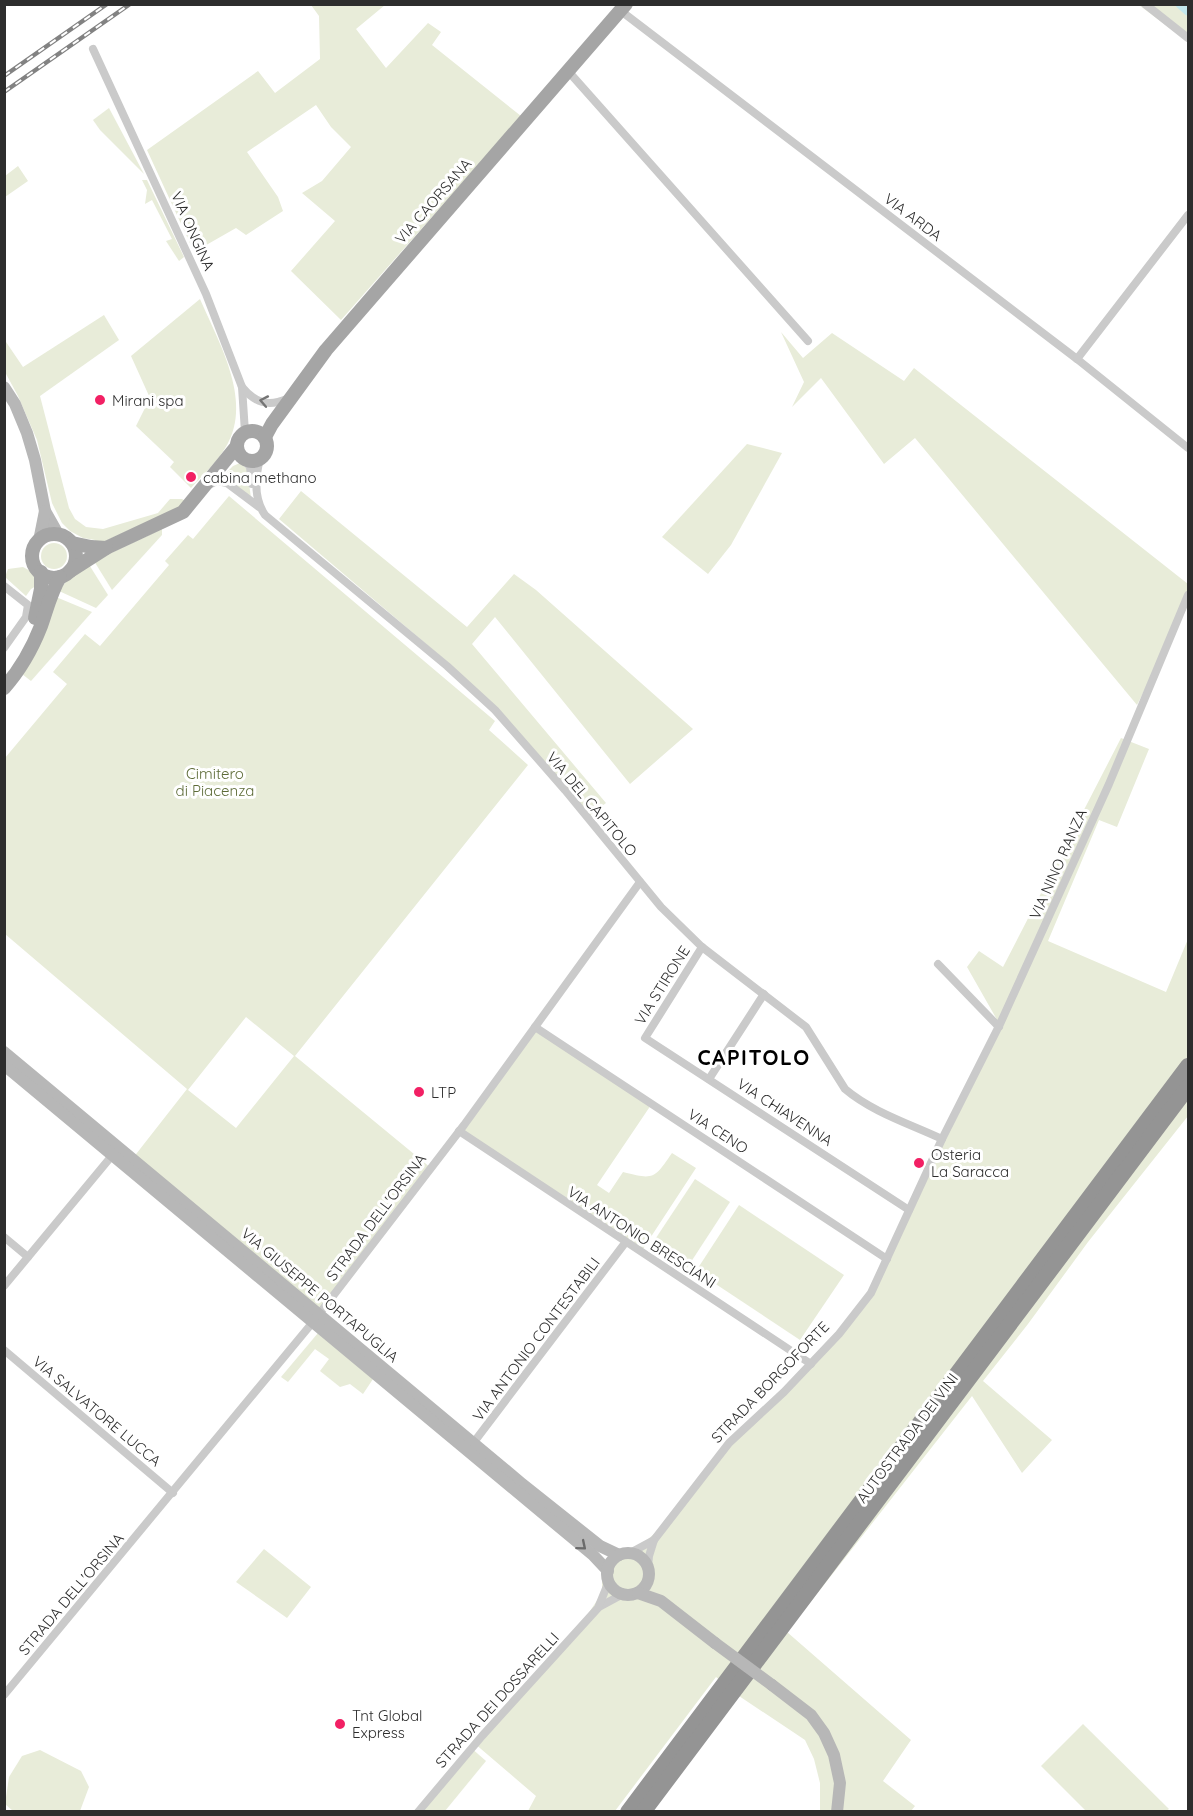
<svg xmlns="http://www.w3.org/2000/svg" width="1193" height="1816" viewBox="0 0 1193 1816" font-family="Quicksand,sans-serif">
<rect width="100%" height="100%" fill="#fff"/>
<g fill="#e8ecd9" fill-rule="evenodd">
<polygon points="311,5 385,5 356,29 386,68 428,23 441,32 432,45 521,116 341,320 291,271 335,221 302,193 322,181 351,147 331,127 316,105 247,152 278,197 283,211 246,235 236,228 194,252 147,150 258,71 275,93 320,59 319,16"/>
<polygon points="1139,5 1188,5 1188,42"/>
<polygon points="109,108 144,174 100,130 93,120"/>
<polygon points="18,166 28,181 5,197 5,176"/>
<polygon points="142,180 147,180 184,257 179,261 166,241 172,239 152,200 145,204 147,190"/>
<path d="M200,299C218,341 253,400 227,445C218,461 203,475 191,488L170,467L174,462L136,426L150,398L131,356Z"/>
<polygon points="104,315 119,340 40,396 69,508 75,519 86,527 103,529 158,513 170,499 182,499 185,501 178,508 103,542 95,543 95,540 83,538 70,531 62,523 52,503 37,440 18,396 5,372 4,339 23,367"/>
<polygon points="781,332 803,358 832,333 904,381 914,368 1188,584 1187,605 1137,705 915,438 884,464 821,378 792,407 804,382"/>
<polygon points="747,444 782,453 731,545 708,574 662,537"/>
<polygon points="240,463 247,469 251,498 224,475 233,466"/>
<polygon points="301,491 467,627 514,574 536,590 693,729 630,784 495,617 472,644 606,803 588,817 452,666 279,519"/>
<path d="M229,496L495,721L489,730L528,765L295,1056L431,1168L320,1313L133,1158L187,1089L5,934V758L67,684L53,672L85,634L100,646L169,565L165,561L188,535L193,539ZM246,1017L294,1056L236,1128L188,1090Z"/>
<polygon points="162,529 162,535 112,590 94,561"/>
<circle cx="54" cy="556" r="13"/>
<polygon points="88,563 108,595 96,608 59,591 71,575"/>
<polygon points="23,567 36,574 38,585 31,589 26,596 5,577 8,569"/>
<polygon points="56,597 92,612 31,681 22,674"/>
<polygon points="1121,738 1149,749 1117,827 1099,820 1048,941 1166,992 1188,939 1188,1116 1088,1242 1028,1324 983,1381 1052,1440 1022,1473 972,1396 787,1632 911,1740 883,1781 915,1806 911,1811 820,1811 820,1783 814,1759 805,1740 739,1696 716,1677 615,1811 528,1811 536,1796 474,1743 586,1617 602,1593 602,1575 609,1559 626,1549 639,1547 669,1521 727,1443 809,1363 872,1293 1000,1025 967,967 979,951 1003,967"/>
<path d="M535,1027L651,1105L597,1185L609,1193L623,1172C654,1180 654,1179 672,1153L696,1168L641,1252L459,1131Z"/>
<polygon points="695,1179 730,1202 687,1268 652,1244"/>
<polygon points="739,1205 844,1275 800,1340 696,1271"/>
<polygon points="318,1333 373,1379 363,1394 350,1384 340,1387 320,1371 329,1359 315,1349 288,1382 281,1377"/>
<polygon points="264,1549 311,1587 287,1618 236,1582"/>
<polygon points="1083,1724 1169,1809 1166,1811 1086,1811 1041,1766"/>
<polygon points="470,1747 486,1761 445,1811 415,1812"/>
<polygon points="40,1750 81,1771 89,1787 80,1811 13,1811 5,1804 9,1777 22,1756"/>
</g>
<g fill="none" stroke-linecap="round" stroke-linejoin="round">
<polyline stroke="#c3e8ee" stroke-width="9" points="1180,4 1188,11"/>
<g stroke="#cacaca" stroke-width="8">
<polyline points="1145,4 1188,38"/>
<polyline points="621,11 1077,359 1188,448"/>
<polyline points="93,49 206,294 242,387 245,432"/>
<polyline points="568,71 808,341"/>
<polyline points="1077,359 1188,215"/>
<path d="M242,387C255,403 268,407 287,399"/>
<polyline points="244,459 250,467 252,484"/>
<path d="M260,459C255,478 254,499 265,515L447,666L495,710L565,790L661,907L702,947L806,1027L845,1089C872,1112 910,1124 942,1139"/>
<polyline points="207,486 217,481 227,483 259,507"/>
<polyline points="4,586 28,605 26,617 4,648"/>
<polyline points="702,947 645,1038 909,1210"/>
<polyline points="938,964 999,1027"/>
<polyline points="535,1027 887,1259"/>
<polyline points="709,1079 764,994"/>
<polyline points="459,1131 811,1364"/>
<polyline points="4,1237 28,1257"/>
<polyline points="4,1286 115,1152"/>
<polyline points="4,1350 173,1493"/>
<polyline points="471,1446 625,1243"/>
<polyline points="630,1553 654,1540 729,1443 784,1392 839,1334 871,1293 942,1139 1000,1024 1109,784 1188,595"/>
<polyline points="648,1567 649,1556 654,1540"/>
<polyline points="599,1607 623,1594"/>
<polyline points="4,1695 313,1322 464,1125 640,882"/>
<polyline points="418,1812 482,1736 598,1608 609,1581"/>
</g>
<g stroke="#b7b7b7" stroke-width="12">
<polyline points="4,387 15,404 27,433 35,460 45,511 58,534"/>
<polyline points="39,541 45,511"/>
<polyline points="4,1052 521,1483 600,1546 619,1555"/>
<polyline points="4,1065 593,1555 608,1571"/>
<circle cx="628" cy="1574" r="21"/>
<polyline points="638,1593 661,1601 715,1643"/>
<polyline points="772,1685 811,1715 824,1733 834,1755 840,1783 837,1812"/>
</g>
<g stroke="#a5a5a5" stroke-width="14">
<circle cx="252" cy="446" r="15"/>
<polyline points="265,437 272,424 326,350 626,4"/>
<circle cx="54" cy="556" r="22"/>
<polyline points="72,543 91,547 106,548 183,512 237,446"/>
<polyline points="70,571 106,548"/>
<polyline points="35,618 41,589 41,572"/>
<path d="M4,688C21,669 32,649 41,626C47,609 51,592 60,577"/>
</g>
<g stroke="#949494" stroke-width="16">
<polyline points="628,1812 1188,1066"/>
<polyline points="643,1812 1188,1087"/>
</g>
<defs>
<g id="rail">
<polyline points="4,76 107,4"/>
<polyline points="4,92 130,4"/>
</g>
</defs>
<use href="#rail" stroke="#828282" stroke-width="4.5"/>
<use href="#rail" stroke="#fff" stroke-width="2" stroke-dasharray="7" stroke-linecap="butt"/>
<polyline stroke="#b7b7b7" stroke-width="12" points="715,1643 772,1685"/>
</g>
<defs><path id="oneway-chevron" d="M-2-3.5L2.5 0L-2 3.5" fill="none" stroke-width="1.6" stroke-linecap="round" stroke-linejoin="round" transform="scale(1.5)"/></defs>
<use stroke="#747474" href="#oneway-chevron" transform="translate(264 401) rotate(-169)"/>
<use stroke="#6b6b6b" href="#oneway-chevron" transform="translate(582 1546) rotate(40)"/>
<g fill="#f22064" stroke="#fff" stroke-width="2">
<circle cx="100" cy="400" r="6"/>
<circle cx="191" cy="477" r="6"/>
<circle cx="419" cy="1092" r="6"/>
<circle cx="919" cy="1163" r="6"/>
<circle cx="340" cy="1724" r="6"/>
</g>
<g text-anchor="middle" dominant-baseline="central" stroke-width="6" stroke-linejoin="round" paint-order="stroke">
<g font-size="15" fill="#2d2d2d" stroke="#fff">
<text transform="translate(433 201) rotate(-49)">VIA CAORSANA</text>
<text transform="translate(913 217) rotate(37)">VIA ARDA</text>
<text transform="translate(193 231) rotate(66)">VIA ONGINA</text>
<text transform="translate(592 804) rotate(50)">VIA DEL CAPITOLO</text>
<text transform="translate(1058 864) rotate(-66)">VIA NINO RANZA</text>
<text transform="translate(662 985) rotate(-58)">VIA STIRONE</text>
<text transform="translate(785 1112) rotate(33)">VIA CHIAVENNA</text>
<text transform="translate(718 1131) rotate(33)">VIA CENO</text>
<text transform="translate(376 1217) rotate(-53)">STRADA DELL'ORSINA</text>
<text transform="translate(642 1237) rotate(33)">VIA ANTONIO BRESCIANI</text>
<text transform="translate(320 1295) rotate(40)">VIA GIUSEPPE PORTAPUGLIA</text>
<text transform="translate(536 1339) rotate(-53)">VIA ANTONIO CONTESTABILI</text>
<text transform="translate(770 1382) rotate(-46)">STRADA BORGOFORTE</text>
<text transform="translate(97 1411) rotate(40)">VIA SALVATORE LUCCA</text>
<text transform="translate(907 1438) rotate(-53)">AUTOSTRADA DEI VINI</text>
<text transform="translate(71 1594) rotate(-50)">STRADA DELL'ORSINA</text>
<text transform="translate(497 1700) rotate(-48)">STRADA DEI DOSSARELLI</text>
</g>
<g font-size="15" fill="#2d2d2d" stroke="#fff" text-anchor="start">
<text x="112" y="400">Mirani spa</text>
<text x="203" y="477">cabina methano</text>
<text x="431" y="1092">LTP</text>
<text x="931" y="1154">Osteria<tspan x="931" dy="17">La Saracca</tspan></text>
<text x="352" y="1715">Tnt Global<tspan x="352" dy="17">Express</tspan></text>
</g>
<g font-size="15" fill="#5d6b37" stroke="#fff">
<text x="215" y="773">Cimitero<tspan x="215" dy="17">di Piacenza</tspan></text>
</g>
<g font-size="21" font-weight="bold" letter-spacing="1.5" fill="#000" stroke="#fff">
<text x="754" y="1057">CAPITOLO</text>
</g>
</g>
<rect width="1193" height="1816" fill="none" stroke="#2d2d2d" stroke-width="12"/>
</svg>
